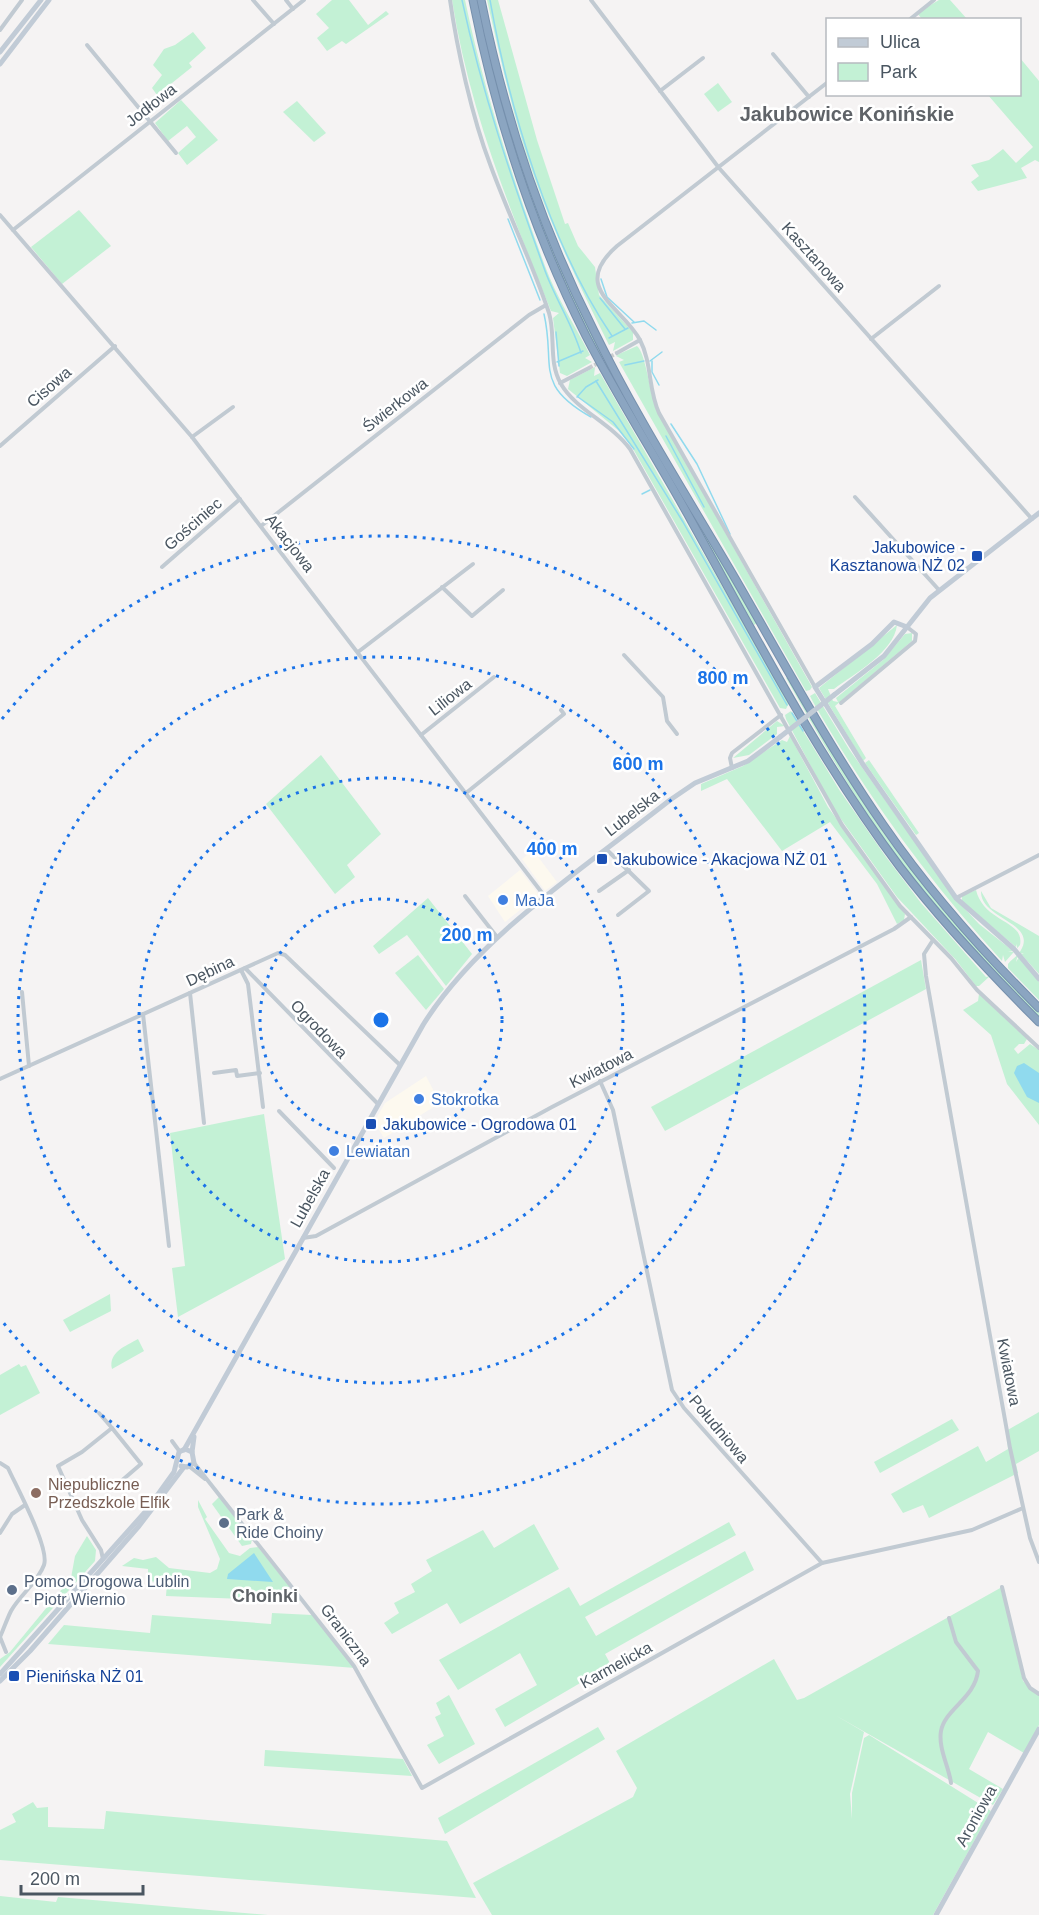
<svg xmlns="http://www.w3.org/2000/svg" width="1039" height="1915" viewBox="0 0 1039 1915" font-family="Helvetica,sans-serif">
<rect width="100%" height="100%" fill="#f5f3f3"/>
<g fill="#fdf9ef">
<polygon points="533,850 557,882 545,891 522,859"/>
<polygon points="520,870 539,895 505,922 488,896"/>
<polygon points="426,1076 440,1103 384,1138 374,1122 385,1103"/>
</g>
<g fill="#c3f1d5">
<polygon points="332,0 349,0 368,25 386,11 389,14 346,44 342,41 327,51 317,38 329,28 316,14"/>
<path d="M452,0H465C484,91 513,179 545,266C556,296 575,326 590,355L585,358L592,362L567,376L560,373L553,318L559,313L551,311C510,210 469,109 452,0Z"/>
<path d="M475,0H478L495,74L567,280L757,623L754,625C690,512 618,401 564,282C523,191 499,96 475,0Z"/>
<path d="M487,0H498L537,140L565,224L568,223L578,246L595,267L599,295L633,332V340L613,351L615,342L609,345C582,291 556,238 536,182C514,122 501,61 487,0Z"/>
<polygon points="939,0 950,0 967,19 922,19 917,13"/>
<polygon points="193,32 206,48 189,63 192,67 157,95 152,88 162,75 153,65 164,49 175,45"/>
<polygon points="1020,58 1039,81 1039,162 1035,160 1021,168 1027,178 978,191 971,182 979,176 971,165 989,160 1003,149 1016,163 1033,147 988,95 1020,94"/>
<polygon points="718,83 732,102 718,112 704,94"/>
<polygon points="181,100 218,140 187,165 178,153 196,137 187,126 168,141 155,123"/>
<polygon points="297,101 326,133 314,142 283,112"/>
<polygon points="79,210 111,246 62,284 31,247"/>
<path d="M637,346C646,353 650,396 657,411L812,687L810,690L806,691L619,362L624,360L616,356L619,354Z"/>
<polygon points="595,367 594,376 600,373 789,703 786,709 780,708 632,447 618,430 568,389 570,380"/>
<path d="M897,625C894,652 854,674 834,689H828L833,701L838,702L836,698L883,660L905,634L912,633V641L835,706L866,758L863,761L819,688Z"/>
<path d="M788,677C823,736 856,797 897,851C940,909 988,962 1039,1013V1018C987,966 938,912 894,853C854,798 820,738 786,678Z"/>
<path d="M815,693L849,749L953,896L979,924L1013,951L1008,952H1012L1017,948V944L1016,947L962,902V896L976,890C984,923 1025,920 1020,945L1005,962L1003,955L1002,961C929,881 867,796 813,702L810,696Z"/>
<polygon points="791,711 840,791 886,857 921,903 986,977 990,976 979,986 976,986 956,960 897,897 833,808 786,719 785,715"/>
<polygon points="777,721 785,726 777,727 777,734 749,755 733,758"/>
<polygon points="790,736 828,807 905,914 904,920 897,924 877,884 830,822 782,851 727,779 701,791 701,784 743,766 782,740 787,742"/>
<polygon points="321,755 381,834 347,865 355,877 335,894 266,804"/>
<polygon points="869,760 919,833 916,835 865,763"/>
<path d="M981,891L991,908L1039,936V974L1021,954L1024,953H1022L1017,958L1016,962L1019,957L1039,982V1000L1008,968V964C1012,959 1018,956 1021,950C1037,922 980,919 981,891Z"/>
<polygon points="428,898 472,954 446,986 407,935 379,954 373,946"/>
<polygon points="418,955 444,989 426,1010 395,973"/>
<polygon points="921,960 926,989 665,1131 651,1107"/>
<polygon points="979,994 1027,1039 1024,1044 1019,1044 1014,1049 1018,1054 1030,1044 1039,1050 1039,1125 1007,1084 991,1035 963,1010 978,1001"/>
<polygon points="264,1114 285,1259 178,1317 172,1268 185,1266 170,1133"/>
<polygon points="110,1294 111,1311 70,1332 63,1320"/>
<path d="M138,1339L144,1351L112,1369C108,1352 126,1346 138,1339Z"/>
<polygon points="19,1364 21,1367 26,1365 40,1393 0,1415 0,1375"/>
<polygon points="1039,1412 1039,1451 1016,1464 1018,1473 929,1518 923,1505 903,1513 891,1494 978,1446 986,1462 1008,1449 1006,1431"/>
<polygon points="952,1419 959,1430 880,1473 874,1462"/>
<polygon points="219,1497 252,1539 251,1544 242,1546 212,1504"/>
<polygon points="198,1500 207,1517 205,1519 229,1553 240,1556 250,1548 258,1547 290,1587 283,1587 283,1591 292,1590 300,1601 269,1600 270,1592 267,1592 266,1600 166,1596 167,1583 148,1581 148,1569 122,1566 134,1558 143,1560 156,1557 169,1568 210,1573 217,1569 220,1559 198,1507"/>
<polygon points="729,1522 736,1535 585,1617 596,1636 745,1551 754,1570 605,1654 611,1665 505,1727 495,1709 537,1685 520,1653 458,1690 439,1660 569,1587 580,1606"/>
<polygon points="534,1524 559,1569 460,1624 447,1603 392,1634 384,1623 399,1613 394,1603 415,1592 411,1584 432,1571 426,1560 483,1530 494,1548"/>
<polygon points="87,1536 96,1550 95,1561 0,1667 0,1659 10,1652 71,1578 75,1556"/>
<polygon points="1002,1587 1023,1681 1039,1695 1039,1725 1024,1753 988,1732 969,1769 1003,1789 993,1805 835,1715 864,1732 850,1794 852,1819 852,1793 864,1738 869,1735 991,1811 933,1915 492,1915 473,1883 633,1797 637,1788 616,1751 774,1659 797,1700 804,1698"/>
<polygon points="272,1613 312,1615 355,1668 48,1644 64,1625 150,1633 152,1615 271,1624"/>
<polygon points="449,1695 475,1744 439,1764 427,1745 444,1736 435,1717 441,1714 436,1703"/>
<polygon points="598,1727 605,1739 445,1834 438,1818"/>
<polygon points="265,1750 403,1759 412,1776 264,1766"/>
<polygon points="33,1802 37,1808 48,1807 48,1827 104,1829 106,1811 447,1841 476,1898 0,1860 0,1830 16,1822 12,1814"/>
<polygon points="0,1896 56,1902 58,1897 268,1915 0,1915"/>
</g>
<g fill="#90daee">
<polygon points="1024,1063 1039,1073 1039,1103 1027,1097 1014,1073 1017,1066"/>
<polygon points="254,1553 273,1582 227,1579 228,1574"/>
</g>
<g fill="none" stroke-linecap="round" stroke-linejoin="round">
<g stroke="#90daee" stroke-width="1.5">
<path d="M462,0C482,93 512,180 544,268C554,297 572,323 581,353"/>
<path d="M490,0C509,108 550,245 612,336"/>
<polyline points="508,219 540,300"/>
<polyline points="601,279 607,297 634,322"/>
<polyline points="600,298 625,329"/>
<path d="M544,314C556,366 533,384 591,417"/>
<polyline points="632,323 644,321 656,330"/>
<polyline points="556,332 559,366"/>
<polyline points="609,338 628,328"/>
<polyline points="650,361 662,352"/>
<polyline points="652,361 652,372 659,385"/>
<polyline points="557,362 583,351"/>
<polyline points="625,365 644,361"/>
<polyline points="596,381 683,522 787,705"/>
<polyline points="577,397 586,387 598,380"/>
<polyline points="578,397 613,422 634,449"/>
<polyline points="671,424 697,464 730,534"/>
<polyline points="666,436 704,507"/>
<polyline points="642,494 650,490"/>
<polyline points="792,713 803,731"/>
</g>
<polyline stroke="#caccce" stroke-width="4" stroke-dasharray="4 2" stroke-linecap="butt" points="589,368 617,353"/>
<defs>
<g id="highway">
<path d="M473,0C496,116 533,231 586,336C619,400 658,460 692,522C757,639 820,761 900,867C942,922 990,973 1039,1022"/>
<path d="M481,0C504,114 541,227 594,331C636,417 688,498 736,580C784,663 829,747 884,826C929,891 983,952 1039,1008"/>
</g>
</defs>
<use href="#highway" stroke="#7690ad" stroke-width="9"/>
<g stroke="#c1cad2" stroke-width="4">
<polyline points="253,0 274,24"/>
<polyline points="286,0 293,9"/>
<path d="M450,0C457,49 472,117 490,164C508,214 532,262 549,313C556,336 548,362 561,384C576,410 611,423 630,449L842,825L900,906L951,958L977,990L1039,1048"/>
<polyline points="591,0 719,168 1032,519"/>
<polyline points="909,20 934,0"/>
<polyline points="0,30 22,0"/>
<polyline points="87,45 176,153"/>
<polyline points="773,54 809,97"/>
<polyline points="660,91 703,58"/>
<polyline points="0,215 192,437 546,898"/>
<polyline points="13,230 304,0"/>
<polyline points="871,339 939,286"/>
<path d="M640,340C652,363 648,389 659,413L815,687"/>
<path d="M617,353L640,340C622,306 569,288 617,246L828,82"/>
<polyline points="560,383 589,368"/>
<polyline points="192,437 233,407"/>
<polyline points="0,446 115,346"/>
<polyline points="855,497 939,590"/>
<polyline points="261,526 529,315 546,305"/>
<polyline points="162,567 240,499"/>
<polyline points="442,587 472,616 503,590"/>
<polyline points="358,652 473,564"/>
<polyline points="624,655 663,697 667,721 677,734"/>
<polyline points="841,703 915,641 916,634 907,627"/>
<polyline points="421,735 494,677"/>
<polyline points="732,768 730,758 732,753 781,715"/>
<polyline points="466,793 564,714 561,710"/>
<polyline points="607,850 649,891 618,915"/>
<polyline points="599,891 629,870"/>
<polyline points="465,896 497,937"/>
<polyline points="956,898 1039,855"/>
<polyline points="933,940 924,954 926,976 1010,1448 1030,1538 1039,1562"/>
<polyline points="245,968 378,1104"/>
<polyline points="241,970 248,984 263,1107"/>
<polyline points="22,992 29,1066"/>
<polyline points="190,993 204,1123"/>
<polyline points="143,1014 169,1246"/>
<polyline points="214,1073 236,1070 237,1076 260,1073"/>
<polyline points="0,1079 278,953 285,955 400,1065"/>
<polyline points="600,1081 613,1110 672,1390 684,1408 822,1563 972,1530 1023,1508"/>
<polyline points="279,1111 334,1168"/>
<polyline points="303,1238 316,1236 552,1107 894,929 911,917"/>
<polyline points="99,1413 112,1428"/>
<polyline points="172,1441 180,1452"/>
<path d="M0,1463L8,1468C16,1486 50,1548 44,1565C38,1582 20,1595 11,1611C7,1619 4,1628 0,1637L6,1652"/>
<polyline points="194,1463 354,1666 422,1788 822,1563"/>
<polyline points="190,1467 205,1479"/>
<polyline points="0,1533 12,1514 25,1505"/>
<polyline points="103,1559 101,1550 82,1520 58,1466 82,1452 112,1428 141,1464 112,1489"/>
<polyline points="1002,1587 1024,1678 1030,1688 1039,1694"/>
<path d="M949,1618L956,1642L978,1671C975,1698 945,1709 941,1731C938,1748 949,1767 951,1783"/>
</g>
<g stroke="#c1cbd6" stroke-width="5">
<polyline points="0,52 41,0"/>
<polyline points="0,64 49,0"/>
<polyline points="907,627 894,622 872,644 815,687 862,763 956,898 1014,949 1039,979"/>
<polyline points="834,695 884,656 930,598 1039,513"/>
<path d="M184,1450L423,1025C478,936 588,865 670,800L695,783L748,761L780,737"/>
<polyline points="181,1466 187,1467 194,1463 192,1452 194,1437"/>
<polyline points="0,1674 146,1511 174,1472 179,1452 185,1449 192,1452"/>
<polyline points="0,1681 30,1651 139,1526 184,1467"/>
<polyline points="936,1915 1039,1729"/>
</g>
<use href="#highway" stroke="#8ba5c1" stroke-width="7"/>
<polyline stroke="#c1cbd6" stroke-width="5" points="780,737 834,695"/>
</g>
<g fill="none" stroke="#1a73e8" stroke-width="3" stroke-dasharray="3 6">
<circle cx="381" cy="1020" r="121"/>
<circle cx="381" cy="1020" r="242"/>
<circle cx="381" cy="1020" r="363"/>
<path d="M2 719A484 484 0 1 1 2 1321"/>
</g>
<g fill="#1a4fb4" stroke="#fff" stroke-width="2">
<rect x="971" y="550" width="12" height="12" rx="3"/>
<rect x="596" y="853" width="12" height="12" rx="3"/>
<rect x="365" y="1118" width="12" height="12" rx="3"/>
<rect x="8" y="1670" width="12" height="12" rx="3"/>
</g>
<g fill="#3f7fe0" stroke="#fff" stroke-width="2">
<circle cx="503" cy="900" r="6"/>
<circle cx="419" cy="1099" r="6"/>
<circle cx="334" cy="1151" r="6"/>
</g>
<circle fill="#8d6e63" stroke="#fff" stroke-width="2" cx="36" cy="1493" r="6"/>
<g fill="#5c6f8a" stroke="#fff" stroke-width="2">
<circle cx="224" cy="1523" r="6"/>
<circle cx="12" cy="1590" r="6"/>
</g>
<g text-anchor="middle" dominant-baseline="central" stroke-width="5" stroke-linejoin="round" paint-order="stroke">
<g font-size="16" fill="#4a5661" stroke="#fff">
<text transform="translate(151 105) rotate(-38)">Jodłowa</text>
<text transform="translate(814 257) rotate(48)">Kasztanowa</text>
<text transform="translate(49 387) rotate(-41)">Cisowa</text>
<text transform="translate(395 405) rotate(-38)">Świerkowa</text>
<text transform="translate(193 524) rotate(-41)">Gościniec</text>
<text transform="translate(290 543) rotate(52)">Akacjowa</text>
<text transform="translate(450 697) rotate(-38)">Liliowa</text>
<text transform="translate(632 813) rotate(-38)">Lubelska</text>
<text transform="translate(210 971) rotate(-25)">Dębina</text>
<text transform="translate(319 1029) rotate(46)">Ogrodowa</text>
<text transform="translate(601 1068) rotate(-27)">Kwiatowa</text>
<text transform="translate(310 1198) rotate(-61)">Lubelska</text>
<text transform="translate(1009 1372) rotate(79)">Kwiatowa</text>
<text transform="translate(719 1429) rotate(50)">Południowa</text>
<text transform="translate(346 1635) rotate(53)">Graniczna</text>
<text transform="translate(616 1665) rotate(-29)">Karmelicka</text>
<text transform="translate(976 1816) rotate(-61)">Aroniowa</text>
</g>
<g font-size="16" fill="#164399" stroke="#fff" text-anchor="start">
<text x="965" y="547" text-anchor="end">Jakubowice -<tspan x="965" dy="18">Kasztanowa NŻ 02</tspan></text>
<text x="614" y="859">Jakubowice - Akacjowa NŻ 01</text>
<text x="383" y="1124">Jakubowice - Ogrodowa 01</text>
<text x="26" y="1676">Pienińska NŻ 01</text>
</g>
<g font-size="16" fill="#366cbe" stroke="#fff" text-anchor="start">
<text x="515" y="900">MaJa</text>
<text x="431" y="1099">Stokrotka</text>
<text x="346" y="1151">Lewiatan</text>
</g>
<g font-size="16" fill="#785e54" stroke="#fff" text-anchor="start">
<text x="48" y="1484">Niepubliczne<tspan x="48" dy="18">Przedszkole Elfik</tspan></text>
</g>
<g font-size="16" fill="#4e5e75" stroke="#fff" text-anchor="start">
<text x="236" y="1514">Park &amp;<tspan x="236" dy="18">Ride Choiny</tspan></text>
<text x="24" y="1581">Pomoc Drogowa Lublin<tspan x="24" dy="18">- Piotr Wiernio</tspan></text>
</g>
<g font-size="18" font-weight="bold" fill="#5f6368" stroke="#fff">
<text x="265" y="1596">Choinki</text>
</g>
<g font-size="20" font-weight="bold" fill="#5f6368" stroke="#fff">
<text x="847" y="114">Jakubowice Konińskie</text>
</g>
</g>
<circle cx="381" cy="1020" r="9" fill="#1a73e8" stroke="#fff" stroke-width="3"/>
<g font-size="18" text-anchor="middle" font-weight="bold" fill="#1a73e8" stroke="#fff" stroke-width="5" stroke-linejoin="round" paint-order="stroke">
<text x="723" y="684">800 m</text>
<text x="638" y="770">600 m</text>
<text x="552" y="855">400 m</text>
<text x="467" y="941">200 m</text>
</g>
<rect x="826" y="18" width="195" height="78" fill="#ffffff" stroke="#b7bbc0" stroke-width="1.5"/>
<rect x="838" y="38" width="30" height="9" fill="#c1cbd6" stroke="#b7bbc0" stroke-width="1.5"/>
<text x="880" y="48" font-size="18" fill="#4a5661">Ulica</text>
<rect x="838" y="63" width="30" height="18" fill="#c3f1d5" stroke="#b7bbc0" stroke-width="1.5"/>
<text x="880" y="78" font-size="18" fill="#4a5661">Park</text>
<path d="M21 1885v9h122v-9" fill="none" stroke="#4a5661" stroke-width="3"/>
<text x="30" y="1885" font-size="18" fill="#4a5661" stroke="#ffffff" stroke-width="4.5" paint-order="stroke">200 m</text>
</svg>
